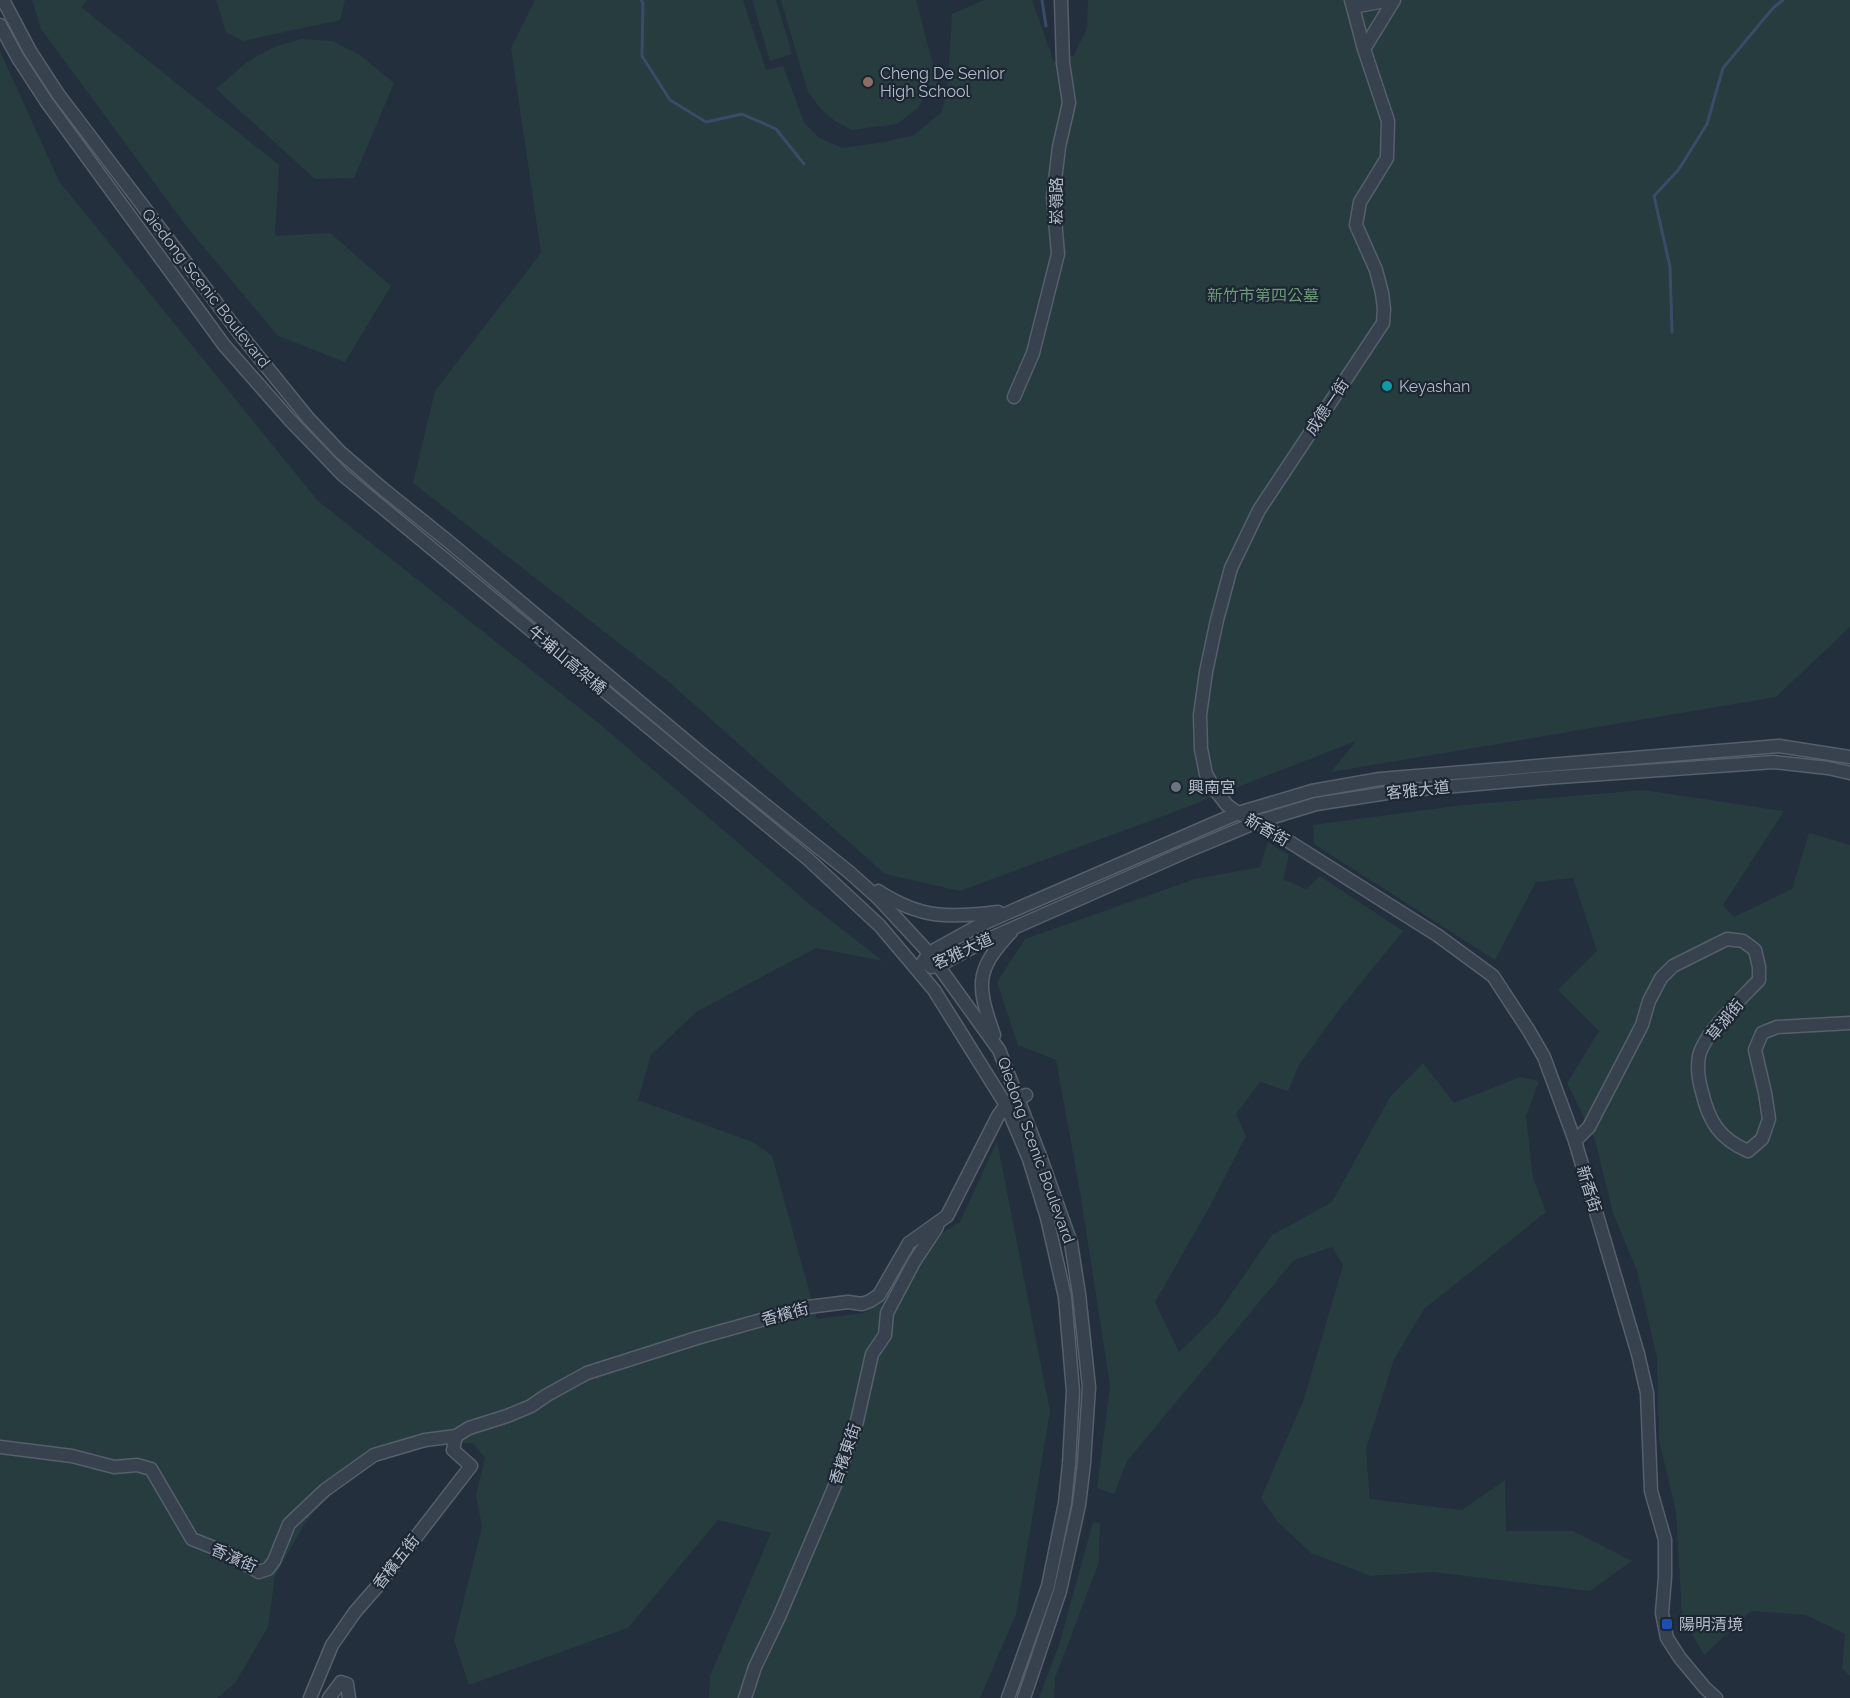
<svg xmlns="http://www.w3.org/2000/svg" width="1850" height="1698" viewBox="0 0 1850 1698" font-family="Raleway,'Noto Sans TC',sans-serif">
<rect width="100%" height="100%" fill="#242f3e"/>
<g fill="#263c3f">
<polygon points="32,0 87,0 81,7 279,165 275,236 330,233 391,286 345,362 278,336 187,227 41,29"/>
<polygon points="216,0 345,0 340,20 243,41 226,32"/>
<polygon points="535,0 743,0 766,70 783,66 804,122 818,137 842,148 885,142 914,135 941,113 947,93 952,14 984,0 1032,0 1054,62 1074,55 1087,28 1088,0 1850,0 1850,627 1776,697 1331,772 1356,741 1166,815 960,891 885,874 669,682 413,483 435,391 541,253 511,48"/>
<polygon points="752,0 776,0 792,54 770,61"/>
<polygon points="781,0 916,0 939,87 928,89 918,108 897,124 852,130 835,121 821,109 808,92"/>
<polygon points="301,39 332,41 360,55 394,83 354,178 315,179 216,89 247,62 274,47"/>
<polygon points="0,51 59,181 318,501 601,725 808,903 883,961 816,948 696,1012 651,1055 638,1100 755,1143 772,1156 817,1319 864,1313 892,1292 914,1250 960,1222 997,1141 1050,1411 1016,1614 980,1698 709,1698 710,1676 771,1533 718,1520 628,1628 469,1685 454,1640 482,1527 476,1495 485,1458 473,1443 376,1447 358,1460 305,1523 275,1576 268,1627 235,1683 217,1698 0,1698"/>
<polygon points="1643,790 1784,811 1723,905 1734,917 1792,889 1809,833 1850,845 1850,1676 1842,1668 1845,1634 1806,1615 1751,1611 1704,1655 1682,1616 1676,1512 1659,1440 1657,1358 1637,1271 1613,1213 1595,1140 1567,1083 1599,1031 1558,990 1597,951 1573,878 1536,882 1495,960 1314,844 1313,825 1463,805"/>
<polygon points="1268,842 1289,855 1283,879 1306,889 1320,876 1403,931 1339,1010 1299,1065 1288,1091 1260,1082 1236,1114 1246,1136 1210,1206 1155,1302 1179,1352 1216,1316 1272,1235 1332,1202 1390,1097 1423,1063 1454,1103 1520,1077 1539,1081 1526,1116 1533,1178 1546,1212 1424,1309 1394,1359 1366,1449 1370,1499 1462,1510 1505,1480 1506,1531 1573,1531 1632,1561 1590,1591 1433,1572 1371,1576 1311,1553 1277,1521 1261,1498 1304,1399 1343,1265 1332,1247 1294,1260 1127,1461 1114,1494 1097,1488 1110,1385 1079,1186 1056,1060 1018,1045 997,982 1025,939 1195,879 1260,867"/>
<polygon points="1093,1522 1100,1523 1099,1562 1055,1678 1054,1698 1039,1698 1060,1642"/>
</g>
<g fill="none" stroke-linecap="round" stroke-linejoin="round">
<g stroke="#394c67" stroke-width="3">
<polyline points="641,0 643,3 642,56 670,100 706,122 742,114 776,129 804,164"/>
<polyline points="1042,0 1046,26"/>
<polyline points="1672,332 1670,267 1654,196 1679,169 1707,124 1723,68 1773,8 1783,0"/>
</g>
<defs>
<g id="minor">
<polyline points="3,0 30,51 58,94 240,334 308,418 340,452 383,489 449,542 703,755 849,872 878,898 929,953 999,1050 1040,1156 1071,1243 1079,1294 1089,1387 1084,1463 1079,1505 1060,1591 1024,1698"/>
<polyline points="1351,0 1364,49"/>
<polyline points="1394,0 1364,49 1388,121 1387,158 1360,202 1356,225 1376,270 1382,293 1384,309 1383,323 1259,510 1231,568 1217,620 1206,672 1200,715 1201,749 1206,774 1216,791 1227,805 1238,813 1266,827 1437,935 1493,976 1529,1031 1544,1057 1575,1141 1638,1354 1647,1393 1651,1491 1665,1540 1665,1577 1662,1613 1667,1638 1680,1658 1705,1688 1716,1698"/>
<polyline points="1353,7 1390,0"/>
<polyline points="0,25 18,58 46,101 224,345 289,419 343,475 808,859 880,926 934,990 1006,1105 1029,1159 1047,1218 1065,1297 1073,1391 1069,1464 1065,1503 1048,1586 1008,1698"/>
<polyline points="1014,397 1033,353 1058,254 1053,197 1059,147 1069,103 1063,63 1061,0"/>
<path d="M878,891C921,919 949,918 998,912"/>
<polyline points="931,967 938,966 984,941 1190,850 1257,822 1316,804 1400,791 1545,778 1774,762 1828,768 1850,773"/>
<polyline points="918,970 929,953 976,927 1012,911 1238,813 1312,791 1380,779 1779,746 1850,757"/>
<path d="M994,1035C977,986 974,971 1011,932"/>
<path d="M1575,1141L1589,1127L1642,1025L1649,1001L1661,978L1673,966L1727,939L1743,941L1755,950L1759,967V980C1743,997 1704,1033 1699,1056C1697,1067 1699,1082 1702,1092C1709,1122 1720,1139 1748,1151L1762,1139L1769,1119L1765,1093L1755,1050L1762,1033L1777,1027L1850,1023"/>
<polyline points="0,1447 72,1456 114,1467 137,1465 151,1469 192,1539 227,1553 259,1572 268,1569 274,1561 289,1524 325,1490 374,1455 425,1440 456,1436 469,1428 507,1416 531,1406 547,1395 587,1373 697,1338 808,1307 848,1302 862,1304 870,1301 879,1295 909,1243 947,1216 998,1116 1006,1105 1026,1095"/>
<polyline points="310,1698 332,1645 355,1612 382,1581 471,1466 453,1450 456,1436"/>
<polyline points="329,1698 341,1682 347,1684 349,1698"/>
<polyline points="745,1698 755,1667 779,1617 836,1483 857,1421 872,1354 885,1335 887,1313 914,1262 937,1227"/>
</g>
</defs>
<use href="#minor" stroke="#565f6c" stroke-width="15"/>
<use href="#minor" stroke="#38414e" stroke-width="12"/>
</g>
<circle fill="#8d6e63" stroke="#1d2633" stroke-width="2" cx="868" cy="82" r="6"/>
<circle fill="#0f9aa8" stroke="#1d2633" stroke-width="2" cx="1387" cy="386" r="6"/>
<circle fill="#6b7280" stroke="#1d2633" stroke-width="2" cx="1176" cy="787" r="6"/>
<rect fill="#1a4fb4" stroke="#1d2633" stroke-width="2" x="1661" y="1618" width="12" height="12" rx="3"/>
<g text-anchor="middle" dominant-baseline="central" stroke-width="4.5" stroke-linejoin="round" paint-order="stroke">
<g font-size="16" fill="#b4bcc9" stroke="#1d2633" text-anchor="start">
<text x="880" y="73">Cheng De Senior<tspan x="880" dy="18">High School</tspan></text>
<text x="1399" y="386">Keyashan</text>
<text x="1188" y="787">興南宮</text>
<text x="1679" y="1624">陽明清境</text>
</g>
<g font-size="16" fill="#b4bcc9" stroke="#1d2633">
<text transform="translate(1056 201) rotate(-90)">崧嶺路</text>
<text transform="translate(206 288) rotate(52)">Qiedong Scenic Boulevard</text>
<text transform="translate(1327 407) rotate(-56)">成德一街</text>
<text transform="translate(567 660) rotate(40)">牛埔山高架橋</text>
<text transform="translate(1418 790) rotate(-6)">客雅大道</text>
<text transform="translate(1267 830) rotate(30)">新香街</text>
<text transform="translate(963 951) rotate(-25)">客雅大道</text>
<text transform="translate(1725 1020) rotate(-51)">草湖街</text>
<text transform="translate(1036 1150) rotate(70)">Qiedong Scenic Boulevard</text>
<text transform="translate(1589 1189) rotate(73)">新香街</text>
<text transform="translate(785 1314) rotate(-15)">香檳街</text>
<text transform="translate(845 1454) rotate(-71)">香檳東街</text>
<text transform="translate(234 1558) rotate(24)">香濱街</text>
<text transform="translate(396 1562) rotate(-52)">香檳五街</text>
</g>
<g font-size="16" fill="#6b9a76" stroke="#1d2633">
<text x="1263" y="295">新竹市第四公墓</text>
</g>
</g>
</svg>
